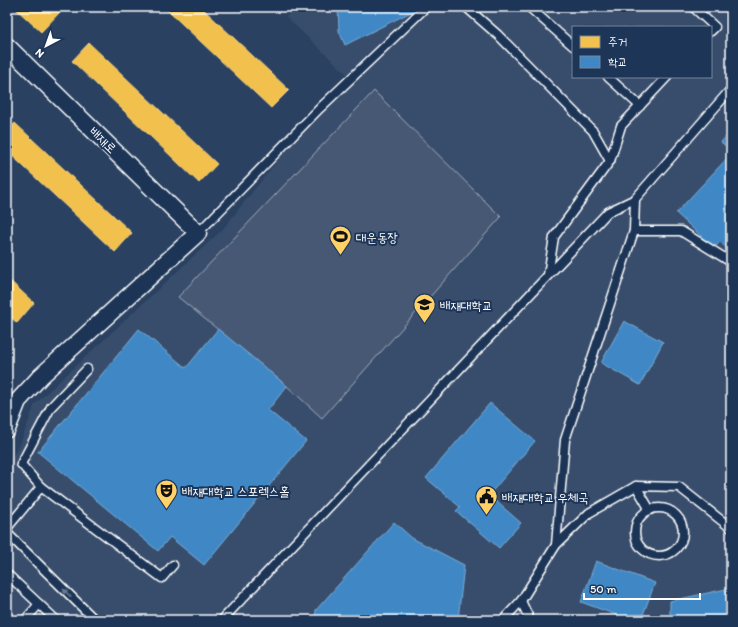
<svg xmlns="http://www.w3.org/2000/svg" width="738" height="627" viewBox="0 0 738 627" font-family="Itim,'Poor Story',sans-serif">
<rect width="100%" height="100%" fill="#2a4161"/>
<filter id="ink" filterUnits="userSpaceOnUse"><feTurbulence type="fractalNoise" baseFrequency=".025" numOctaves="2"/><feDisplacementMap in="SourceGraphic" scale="8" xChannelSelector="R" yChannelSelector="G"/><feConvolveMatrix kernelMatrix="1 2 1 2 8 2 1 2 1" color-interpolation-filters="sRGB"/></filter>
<g filter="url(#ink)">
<path fill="#394e6c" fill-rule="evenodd" d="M295,7H731V620H7V463L19,447L35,404L222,230L347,74L286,17ZM573,27H711V77H573Z"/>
<polygon fill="#465975" stroke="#a2acba" points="374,91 501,217 322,418 287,386 178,297"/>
<g fill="#f2c14e" stroke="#f6d483">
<polygon points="14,7 54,7 60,12 41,32"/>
<polygon points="164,7 201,7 289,90 271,108"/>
<polygon points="89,43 217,164 199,183 72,61"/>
<polygon points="15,123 132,233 115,252 7,151 7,131"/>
<polygon points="7,278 34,303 17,323 7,314"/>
</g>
<g fill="#3f88c5" stroke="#79acd6">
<polygon points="338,7 416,7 413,11 345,45 339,31"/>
<polygon points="731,131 731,151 721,142"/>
<polygon points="731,154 731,252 720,242 714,248 676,213"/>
<polygon points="624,321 663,342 640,385 601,363"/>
<polygon points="139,329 186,368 218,329 287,386 268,410 306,441 204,565 170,537 158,551 38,452"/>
<polygon points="490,403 535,441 489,495 521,523 499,548 456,511 460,507 426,478"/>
<polygon points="394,522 412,538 464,565 458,620 315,620 316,610"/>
<polygon points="596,561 655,583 641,620 630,620 581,602"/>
<polygon points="731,588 731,620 670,620 670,601"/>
</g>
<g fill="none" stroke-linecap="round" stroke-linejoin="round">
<defs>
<g id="service">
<polyline points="466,7 498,35 593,131 610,161 554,237 548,275"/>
<polyline points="529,7 573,46"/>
<polyline points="693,7 715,27 711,31"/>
<polyline points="608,77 640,106"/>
<polyline points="610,161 621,126 667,77"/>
<polyline points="634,231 681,231 731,262"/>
<polyline points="198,233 320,108 426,7"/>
<polyline points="87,369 51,407 21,464 41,487 162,578 173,565"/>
<polyline points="636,486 650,510"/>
<circle cx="659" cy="532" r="24"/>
<polyline points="7,528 41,487"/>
<polyline points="7,533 95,620"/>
<polyline points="556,545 589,513 636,486 679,487 731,528"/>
<polyline points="7,574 56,620"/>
<polyline points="521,601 530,620"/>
<polyline points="25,620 39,604"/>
<polyline points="222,620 608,212 635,199"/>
<polyline points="503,620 521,601 556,545 565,440 634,231 635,199 731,89"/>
</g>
<polyline id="minor" points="7,46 198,233 41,376 18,401 7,429"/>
</defs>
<use href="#service" stroke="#fff" stroke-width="11"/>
<use href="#minor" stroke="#fff" stroke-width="19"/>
<use href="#service" stroke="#1d3557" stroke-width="8"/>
<use href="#minor" stroke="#1d3557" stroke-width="16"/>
</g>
<defs><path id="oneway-solid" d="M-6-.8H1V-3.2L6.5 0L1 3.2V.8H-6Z"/></defs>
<use fill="#6c7c92" href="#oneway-solid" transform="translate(67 593) rotate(-135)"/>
</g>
<defs>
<symbol id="stadium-pin" viewBox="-11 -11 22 30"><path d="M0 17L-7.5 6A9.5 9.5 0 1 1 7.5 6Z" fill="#ffd166" stroke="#1d3557"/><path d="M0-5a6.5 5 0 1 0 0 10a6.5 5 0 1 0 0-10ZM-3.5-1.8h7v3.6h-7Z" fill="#111"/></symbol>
<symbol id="university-pin" viewBox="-11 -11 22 30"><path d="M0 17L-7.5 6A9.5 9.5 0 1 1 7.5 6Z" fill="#ffd166" stroke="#1d3557"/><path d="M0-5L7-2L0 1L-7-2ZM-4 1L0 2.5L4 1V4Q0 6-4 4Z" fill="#111"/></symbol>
<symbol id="theatre-pin" viewBox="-11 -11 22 30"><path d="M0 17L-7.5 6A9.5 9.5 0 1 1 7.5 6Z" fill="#ffd166" stroke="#1d3557"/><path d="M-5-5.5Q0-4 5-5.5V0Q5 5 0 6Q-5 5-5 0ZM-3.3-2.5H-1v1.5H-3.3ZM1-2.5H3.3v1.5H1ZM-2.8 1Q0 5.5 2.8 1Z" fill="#111"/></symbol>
<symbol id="civic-pin" viewBox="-11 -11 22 30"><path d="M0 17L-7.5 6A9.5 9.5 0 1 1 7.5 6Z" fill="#ffd166" stroke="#1d3557"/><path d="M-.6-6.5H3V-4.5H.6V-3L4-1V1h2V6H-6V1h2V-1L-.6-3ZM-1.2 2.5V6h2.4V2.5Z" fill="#111"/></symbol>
</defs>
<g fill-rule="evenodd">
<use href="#stadium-pin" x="328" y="224" width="25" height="34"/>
<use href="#university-pin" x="412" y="292" width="25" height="34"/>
<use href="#theatre-pin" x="154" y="478" width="25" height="34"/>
<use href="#civic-pin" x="474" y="484" width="25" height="34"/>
</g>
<g text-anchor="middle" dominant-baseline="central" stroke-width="4" stroke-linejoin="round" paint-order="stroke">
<g font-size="13" fill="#fff" stroke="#1d3557">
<text transform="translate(103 140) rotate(44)">배재로</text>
</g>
<g font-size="13" fill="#fff" stroke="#1d3557" text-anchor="start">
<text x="356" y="237">대운동장</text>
<text x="440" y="305">배재대학교</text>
<text x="182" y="491">배재대학교 스포렉스홀</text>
<text x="502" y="497">배재대학교 우체국</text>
</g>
</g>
<rect width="738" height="627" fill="none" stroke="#1d3557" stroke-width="24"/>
<rect x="12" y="12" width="714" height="603" fill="none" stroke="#fff" stroke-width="1.5" filter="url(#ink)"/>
<rect x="572" y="26" width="140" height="52" fill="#1d3557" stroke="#77869a"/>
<rect x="580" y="36" width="20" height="12" fill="#f2c14e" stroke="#77869a"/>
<text x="608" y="46" font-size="12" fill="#ffffff">주거</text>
<rect x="580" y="56" width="20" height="12" fill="#3f88c5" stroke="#77869a"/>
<text x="608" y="66" font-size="12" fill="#ffffff">학교</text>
<g transform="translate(46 46) rotate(221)" stroke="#1d3557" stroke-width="3" paint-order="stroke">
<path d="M0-3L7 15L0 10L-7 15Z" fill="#ffffff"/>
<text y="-6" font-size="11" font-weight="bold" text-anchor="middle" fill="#ffffff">N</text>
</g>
<path d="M584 593v6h116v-6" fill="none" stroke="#ffffff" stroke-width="2"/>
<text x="590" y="593" font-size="12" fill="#ffffff" stroke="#1d3557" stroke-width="3" paint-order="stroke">50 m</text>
</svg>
